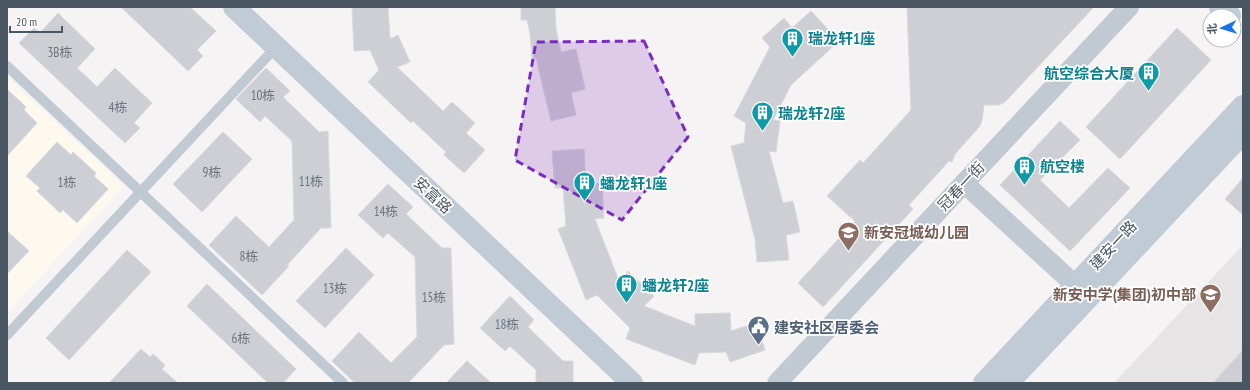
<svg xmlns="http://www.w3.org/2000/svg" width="1250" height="390" viewBox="0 0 1250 390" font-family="'PT Sans Narrow','Noto Sans SC',sans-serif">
<rect width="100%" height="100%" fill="#f5f3f3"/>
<polygon fill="#fdf9ef" points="7,77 124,186 7,313"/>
<polygon fill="#e6e4e5" points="1243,245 1243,383 1114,383"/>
<g fill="#cdcfd5" stroke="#d7d9de">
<polygon points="121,7 190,7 216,31 197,50 203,56 188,71"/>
<polygon points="352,7 388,7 390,39 398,35 410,62 397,67 443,111 452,102 475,123 466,133 485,150 464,173 444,155 446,152 413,121 411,123 368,82 379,70 370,50 354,51"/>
<polygon points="521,7 555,7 556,29 561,52 576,49 585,89 571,93 576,115 551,121 536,58 532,59 530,33 527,20 521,20"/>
<polygon points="907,7 1094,7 1005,102 999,105 984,105 982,120 980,126 955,154 952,162 949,161 909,205 913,209 823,307 798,283 855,221 827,196 860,160 863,163 911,110"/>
<polygon points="811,11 839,41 791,85 773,120 780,121 776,152 769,151 783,203 793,201 800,232 786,235 789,260 757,262 755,239 731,146 744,143 746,123 734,116 770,47 762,38 784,18 792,28"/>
<polygon points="58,13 95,49 77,68 88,78 97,87 115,68 152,103 134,123 140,128 125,143 19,43 34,28 40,33"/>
<polygon points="1177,28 1211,60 1120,159 1086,127"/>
<polygon points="266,68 290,91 283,97 319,132 328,131 331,228 321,228 287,265 289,266 262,295 209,245 236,216 269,247 294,220 292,141 265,116 260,122 236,99"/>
<polygon points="7,89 26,107 24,110 37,123 7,156"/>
<polygon points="1060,121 1080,140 1040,180 1069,208 1108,168 1130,188 1070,251 1000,185"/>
<polygon points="223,132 252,159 202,212 173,184"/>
<polygon points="57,142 71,155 73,152 96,173 94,176 108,189 77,223 63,210 60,213 37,191 40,188 26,176"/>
<polygon points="584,149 586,184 602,183 604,218 595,219 619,281 628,271 654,296 644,306 695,326 695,314 730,313 731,331 756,323 765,350 730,362 726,352 699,353 695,365 626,339 630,328 597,295 586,300 558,229 566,226 563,188 555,188 552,151"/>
<polygon points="1243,178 1243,215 1225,199"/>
<polygon points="388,184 413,207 406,214 442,248 451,248 454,344 444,345 408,383 355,383 332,361 359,332 391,363 417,337 415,257 388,233 383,238 358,215"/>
<polygon points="7,231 29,251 7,274"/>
<polygon points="346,248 374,275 325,328 296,301"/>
<polygon points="127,250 151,272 69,360 46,338"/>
<polygon points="207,284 296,369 283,383 268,383 187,306"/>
<polygon points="510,296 534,320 528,327 563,361 573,361 573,383 536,383 536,370 510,346 505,351 480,328"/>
<polygon points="141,349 150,357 153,354 165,365 162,369 178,383 109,383"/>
<polygon points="1243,350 1243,383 1213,383"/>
<polygon points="467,361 491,383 446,383"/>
</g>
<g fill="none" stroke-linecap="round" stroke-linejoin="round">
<g stroke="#c1cad2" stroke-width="10">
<polyline points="7,66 343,383"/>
<polyline points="7,335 276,47"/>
</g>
<g stroke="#c1cad2" stroke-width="20">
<polyline points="964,183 1075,285"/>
<polyline points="777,383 1129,7"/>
</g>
<g stroke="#c1cbd6" stroke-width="22">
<polyline points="234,7 632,383"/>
<polyline points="1220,7 1230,16"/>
<polyline points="984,383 1243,106"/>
<polyline points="1008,383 1243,133"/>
</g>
</g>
<path fill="#7b2cbf" fill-opacity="0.2" stroke="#7b2cbf" stroke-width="3" stroke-dasharray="8 5" stroke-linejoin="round" d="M644,41L688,137L622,220L515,160L536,42Z"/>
<defs>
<symbol id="building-pin" viewBox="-11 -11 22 30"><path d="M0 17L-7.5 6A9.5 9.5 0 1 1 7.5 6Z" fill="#0f9aa8" stroke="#fff"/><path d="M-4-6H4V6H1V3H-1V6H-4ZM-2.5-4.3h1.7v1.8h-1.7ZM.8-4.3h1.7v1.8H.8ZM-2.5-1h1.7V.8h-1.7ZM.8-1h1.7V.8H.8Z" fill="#fff"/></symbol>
<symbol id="school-pin" viewBox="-11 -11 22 30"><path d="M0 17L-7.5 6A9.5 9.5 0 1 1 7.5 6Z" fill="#8d6e63" stroke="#fff"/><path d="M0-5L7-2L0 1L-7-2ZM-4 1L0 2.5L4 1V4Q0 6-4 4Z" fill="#fff"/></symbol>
<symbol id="civic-pin" viewBox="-11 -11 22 30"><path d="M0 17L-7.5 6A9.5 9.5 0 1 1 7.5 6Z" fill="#5c6f8a" stroke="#fff"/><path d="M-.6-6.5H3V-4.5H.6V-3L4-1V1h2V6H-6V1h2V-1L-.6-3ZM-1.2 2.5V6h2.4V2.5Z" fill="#fff"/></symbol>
</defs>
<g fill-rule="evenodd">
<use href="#building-pin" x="780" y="26" width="25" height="34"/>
<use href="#building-pin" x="1136" y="60" width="25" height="34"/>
<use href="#building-pin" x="750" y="100" width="25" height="34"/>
<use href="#building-pin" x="1012" y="154" width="25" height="34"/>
<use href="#building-pin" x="572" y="170" width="25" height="34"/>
<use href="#school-pin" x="836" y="220" width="25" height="34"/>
<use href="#building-pin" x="614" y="272" width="25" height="34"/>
<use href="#school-pin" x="1198" y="282" width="25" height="34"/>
<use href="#civic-pin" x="746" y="314" width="25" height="34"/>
</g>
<g text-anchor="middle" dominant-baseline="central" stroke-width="3.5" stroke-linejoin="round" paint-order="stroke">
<g font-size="13" fill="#6b747e">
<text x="60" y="52">3B栋</text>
<text x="263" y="95">10栋</text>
<text x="118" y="107">4栋</text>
<text x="212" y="172">9栋</text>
<text x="311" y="181">11栋</text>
<text x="67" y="182">1栋</text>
<text x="386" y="211">14栋</text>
<text x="249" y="256">8栋</text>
<text x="335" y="288">13栋</text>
<text x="434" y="297">15栋</text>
<text x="507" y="324">18栋</text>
<text x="241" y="338">6栋</text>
</g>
<g font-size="15" font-weight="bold" fill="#0d838f" stroke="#fff" text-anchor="start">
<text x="808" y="38">瑞龙轩1座</text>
<text x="1134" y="73" text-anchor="end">航空综合大厦</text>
<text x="778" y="113">瑞龙轩2座</text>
<text x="1040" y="166">航空楼</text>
<text x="600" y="183">蟠龙轩1座</text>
<text x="642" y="285">蟠龙轩2座</text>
</g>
<g font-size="15" fill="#4a5661" stroke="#fff">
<text transform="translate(961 186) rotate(-47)">冠春一街</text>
<text transform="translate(433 195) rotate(43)">安富路</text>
<text transform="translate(1113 245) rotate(-47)">建安一路</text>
</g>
<g font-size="15" font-weight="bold" fill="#785e54" stroke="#fff" text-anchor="start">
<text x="864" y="232">新安冠城幼儿园</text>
<text x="1196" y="294" text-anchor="end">新安中学(集团)初中部</text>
</g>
<g font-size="15" font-weight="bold" fill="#4e5e75" stroke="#fff" text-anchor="start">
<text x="774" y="327">建安社区居委会</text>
</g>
</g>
<rect width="1250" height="390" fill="none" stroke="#4a5661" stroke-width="16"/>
<g transform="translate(1222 28) rotate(266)"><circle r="19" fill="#ffffff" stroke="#b7bbc0"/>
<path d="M0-3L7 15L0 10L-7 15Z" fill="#1a73e8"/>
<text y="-6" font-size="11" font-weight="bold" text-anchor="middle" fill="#4a5661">北</text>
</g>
<path d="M10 26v6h52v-6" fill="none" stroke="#4a5661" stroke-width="2"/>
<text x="16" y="26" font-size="12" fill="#4a5661" stroke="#ffffff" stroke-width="3" paint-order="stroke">20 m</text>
</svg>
